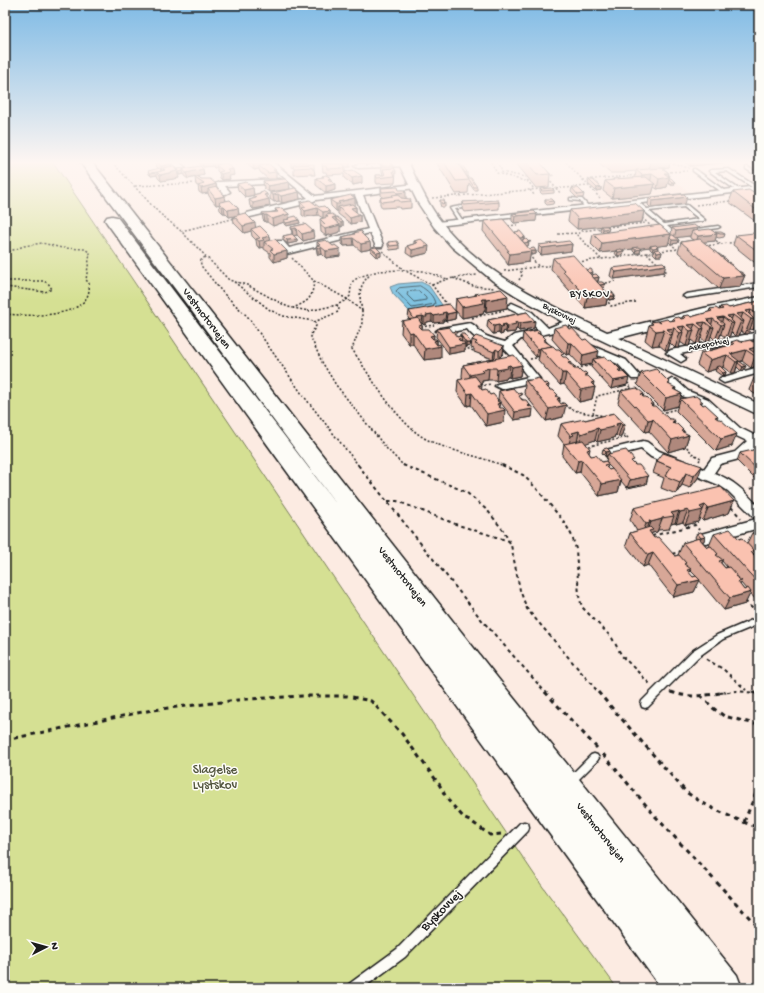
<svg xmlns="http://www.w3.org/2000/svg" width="764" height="993" viewBox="0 0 764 993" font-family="'Gochi Hand',sans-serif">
<rect width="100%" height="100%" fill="#fcebe2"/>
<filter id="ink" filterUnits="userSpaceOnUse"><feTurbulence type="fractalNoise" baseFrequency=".025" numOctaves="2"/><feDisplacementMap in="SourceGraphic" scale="8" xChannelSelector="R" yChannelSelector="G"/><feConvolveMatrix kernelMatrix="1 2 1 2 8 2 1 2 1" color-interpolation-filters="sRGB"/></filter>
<g filter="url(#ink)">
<g fill="#fbdfd3">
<polygon points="567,162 759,162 759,163 583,179"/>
<polygon points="664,173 689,192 605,202 585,180"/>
</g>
<polygon fill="#d5e093" stroke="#787e58" points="5,162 53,162 540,883 617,988 5,988"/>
<polygon fill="#80c2e0" stroke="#588092" points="421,282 429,286 442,305 440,307 409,311 393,294 390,287 398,284"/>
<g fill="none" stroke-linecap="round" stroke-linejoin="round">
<g stroke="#445e6a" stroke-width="1">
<path d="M420,286C427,290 434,296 435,304L412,308L396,291L399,288Z"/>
<polygon points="419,291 426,298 426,300 414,302 407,295 408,292"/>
</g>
<defs>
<g id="lane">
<polygon points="746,167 748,167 759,174 759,177 746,169"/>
<polygon points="693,169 695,169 725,191 725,193 723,193 693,171"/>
<polygon points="729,169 757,187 758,188 755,189 727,171 715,172 740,190 737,191 709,171 711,170"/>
<polygon points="570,198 582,199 589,207 585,208 580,201 570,200"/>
<path d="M635,201H637L647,209L687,205L705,220L703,221L667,226L674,232L718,226L720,227L718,228L671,234L635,203ZM684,207L699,219L664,224L649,211Z"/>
<polygon points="461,206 463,207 463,208 455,209 463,221 461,222 459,222 450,208"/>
<polygon points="759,283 759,287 686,298 683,296 686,294"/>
<polygon points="759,617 759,624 723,639 698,657 648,707 645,708 642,707 641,704 642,701 692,651 717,635"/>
<polygon points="594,754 597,755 599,758 597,761 577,781 574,783 571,781 569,778 571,775 591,755"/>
<polygon points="524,822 528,823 529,827 528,831 405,957 363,988 347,988 349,984 397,949 520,823"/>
</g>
<g id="street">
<polygon points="172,162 179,162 186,168 185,170 179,170"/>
<path d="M266,162H273L315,196L415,184L419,186L415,188L363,195L383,245L382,247H376L370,233L287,254C282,252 279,247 276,243L277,241H283L289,248L368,229L355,195L316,200L309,203L250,217H247V213L308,198Z"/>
<polygon points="404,162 408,164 407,166 358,168 354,166 358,164"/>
<polygon points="280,179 284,181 283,183 225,186 230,192 226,194 223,194 215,184 219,182"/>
<polygon points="759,186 759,190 437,226 433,224 437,222"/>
<path d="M512,303L532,312L548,328L572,318L577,321L560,331L521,339L513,346L540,379L539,381L501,389L495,386L497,384L528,377C522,370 509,352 503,348C489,339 480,346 467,329L441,334L436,331L441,328L470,323C476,325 478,331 483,334C489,338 498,340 505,342L514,335L538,330L526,316L509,308L507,306Z"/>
<polygon points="759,332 759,338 680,354 686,359 681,362 666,353 671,350"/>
<polygon points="583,342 626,360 641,377 640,379 632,379 618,364 579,347 578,345"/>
<polygon points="759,367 759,373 724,383 719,380 720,378"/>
<path d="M672,379L676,380L688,391L708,399L740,428L754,435L759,433V444L743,458L720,464L714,473C735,481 744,491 759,507V528L706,543L701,542L699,538L701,534L756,519L728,491L719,485L651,457L641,449L610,457L606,456L604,453L606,450L643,441L647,442L659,451L704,469L712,458L735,452L747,441L732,434L700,403L680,395L667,382Z"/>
</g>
<path id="secondary" d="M398,162H408C417,180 425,199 437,216C477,272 546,303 607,332L704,308L759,297V305L705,316L619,338L759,404V415L561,321L515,295L493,281L452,247L434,227L418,203Z"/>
<polygon id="highway" points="80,162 92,162 492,671 737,975 742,988 661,988 107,223 105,220 107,217 112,216 117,217 337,505"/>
</defs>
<use href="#lane" stroke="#1c1c1c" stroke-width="3"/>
<use href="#street" stroke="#1c1c1c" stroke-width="3"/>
<use href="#secondary" stroke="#1c1c1c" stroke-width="3"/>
<use href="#highway" stroke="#1c1c1c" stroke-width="3"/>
<g stroke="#1c1c1c" stroke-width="1.5" stroke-dasharray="2 2" stroke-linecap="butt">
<polyline points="112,162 158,212 181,231 229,280 247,285 288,307 309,311 337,305 348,299 350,296 351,287 353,281 359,277 378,271 402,270 423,271 447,279"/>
<polyline points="491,162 497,173 528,182"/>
<polyline points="496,162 501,168 501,172 525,177 534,189"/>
<polyline points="566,162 600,198"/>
<polyline points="669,162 689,168"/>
<polyline points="666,172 687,171"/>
<polyline points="548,178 553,175 549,174"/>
<polyline points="548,179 561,194"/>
<polyline points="583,180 638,175"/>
<polyline points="135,186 198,183"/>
<polyline points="552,189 588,186"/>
<polyline points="530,190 535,196"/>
<polyline points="432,198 541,189"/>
<polyline points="696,205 731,201"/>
<polyline points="642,218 652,227"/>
<polyline points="508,226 517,225"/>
<polyline points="607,227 646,223"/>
<polyline points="181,231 236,218"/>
<polyline points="558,234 579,233"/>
<polyline points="713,238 720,244"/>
<polyline points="525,241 532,242"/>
<polyline points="667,241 677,249"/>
<polyline points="705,246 736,242"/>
<polyline points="382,251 404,270 432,285 448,306"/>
<polyline points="659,251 680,249"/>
<path d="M5,253L24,246L42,243L62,248L85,249L90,253L86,280L89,283C94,320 29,316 5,314"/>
<polyline points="647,253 657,263"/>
<polyline points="529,255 539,267"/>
<polyline points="205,257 200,261 202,267 223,293 248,317 302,394 359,466"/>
<path d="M292,258L314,281C312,299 309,301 293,308"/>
<polyline points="601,259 577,235 582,231 603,228"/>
<polyline points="578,262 655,252"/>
<polyline points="504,271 553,265"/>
<polyline points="663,275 666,271 664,269"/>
<polyline points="453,278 473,286 494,288"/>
<polyline points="519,280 522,275 520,269"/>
<polyline points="5,281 43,281 48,283 52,289 45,292 5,287"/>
<path d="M314,281L347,299L362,311V323L352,349C370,376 400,427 428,440C452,452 480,456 504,466"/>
<polyline points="234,282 270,310 283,316 314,321 316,326 311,334 311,338 322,362 336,385 387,449 404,466"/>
<polyline points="602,284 615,281"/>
<polyline points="432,285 447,279 477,275"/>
<polyline points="606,299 611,306 636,302"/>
<path d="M362,311C359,295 358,285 371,274"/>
<polyline points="472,318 504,310"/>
<polyline points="314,322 338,312 339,309 337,304"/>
<polyline points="421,327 434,325"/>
<polyline points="464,347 495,360"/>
<polyline points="530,359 541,357"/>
<polyline points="573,369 594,365"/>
<polyline points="480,386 491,384"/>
<path d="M559,400C571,413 588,413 605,416"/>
<polyline points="661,413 680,408"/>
<polyline points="593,414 597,396 632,388 628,384 629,383"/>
<polyline points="621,431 629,439"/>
<polyline points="684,444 693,454 701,458 699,461"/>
<polyline points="585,447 627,437"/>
</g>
<g stroke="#1c1c1c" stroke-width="2" stroke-dasharray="3.5 3.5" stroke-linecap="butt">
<polyline points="358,465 481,619 546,693"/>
<polyline points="403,465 466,492 488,511 503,530 511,545 520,590 527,609 599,693"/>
<polyline points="502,465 523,475 537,489 565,523 572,536 576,549 579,596 582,607 612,638 622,656 651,685"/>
<polyline points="750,489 759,486"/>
<polyline points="388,501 397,501 458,525 509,541"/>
<polyline points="731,507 741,518"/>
<polyline points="652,536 695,525 699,530"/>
<polyline points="672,554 682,551"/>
<polyline points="745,601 756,612"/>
<polyline points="706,659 723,669 746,690"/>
<polyline points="670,692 673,693"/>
<polyline points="720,693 737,691 756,693"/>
</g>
<g stroke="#1c1c1c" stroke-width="3" stroke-dasharray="4.5 4.5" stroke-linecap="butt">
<polyline points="545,692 597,748"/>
<path d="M598,692L686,792C708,808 733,818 759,828"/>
<path d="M671,692C690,699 707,695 726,692"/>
<polyline points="752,692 759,694"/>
<polyline points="700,695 713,708 724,716 759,725"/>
<polyline points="5,740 152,710 247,699 302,696 347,696 371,701 402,734 439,784 447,799 465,819 472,822 490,835 501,834"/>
<polyline points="603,754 656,817 759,928"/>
<polyline points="744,822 759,786"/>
</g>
<use href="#lane" fill="#fdfcf7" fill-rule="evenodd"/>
<use href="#street" fill="#fdfcf7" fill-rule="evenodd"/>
<use href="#secondary" fill="#fdfcf7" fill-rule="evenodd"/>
<use href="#highway" fill="#fdfcf7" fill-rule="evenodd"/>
</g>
<g fill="#d7a797" stroke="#1c1c1c" fill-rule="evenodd">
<polygon points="154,162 169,162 171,164 171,167 179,178 161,181 158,178 157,175 151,176 149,174 148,171 159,169 156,166"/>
<polygon points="199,162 224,162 224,163 234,175 229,176 230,179 222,180 220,178 219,173 217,171 217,167 214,168 212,166 203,167 199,164"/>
<polygon points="246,162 263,162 263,165 276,170 276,179 268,179 260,172 259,169 254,170 246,163"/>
<polygon points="289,162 307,162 307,164 314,169 315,175 312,175 312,174 294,175 294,168 291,167 291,162"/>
<polygon points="332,162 350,162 350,167 345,167 345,172 362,183 353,185 344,178 344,174 327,175 326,172 323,172 322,163 332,164"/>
<polygon points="365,162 390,162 391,164 394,166 394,168 396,171 395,183 377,184 376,182 376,175 383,175 380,163 366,165"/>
<polygon points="436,162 459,162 458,163 467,172 467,176 468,178 477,187 477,190 474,190 469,183 468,193 456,194"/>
<polygon points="515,162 540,162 550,174 549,187 536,188"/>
<polygon points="597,162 670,162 669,167 663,168 669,173 668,174 669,178 674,185 671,185 668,183 667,187 657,189 654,187 652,194 612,198 603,191 605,181 613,180 613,179 635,178 636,171 625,172 625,173 610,173"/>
<polygon points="684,162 732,162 690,166"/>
<polygon points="178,169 203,169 204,175 188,179 184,176 184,174 179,175"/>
<polygon points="322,176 331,178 331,181 335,190 326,193 316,185 316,178 322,178"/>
<polygon points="195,178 201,179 216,184 217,187 225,196 226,201 238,208 239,215 229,217 225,213 223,213 220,210 219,204 216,205 209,196 208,193 202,194 199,192 198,186 196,185"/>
<polygon points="589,180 601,187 601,190 596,191 588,184"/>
<polygon points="263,181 289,182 290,189 269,192 264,188"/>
<polygon points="237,184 253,188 254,195 245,197 238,190"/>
<polygon points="381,188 399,190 406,198 411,201 411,208 400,209 399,207 382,208 380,204 380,198 382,197 381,195"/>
<polygon points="572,188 584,194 583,198 577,198 571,192"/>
<polygon points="540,189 554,190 554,193 542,194 540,192"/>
<polygon points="260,192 267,198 270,206 253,209 250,206 249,200 253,199 253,195 260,193"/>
<polygon points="299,192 300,199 282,203 279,201 274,202 270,199 270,193"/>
<polygon points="733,192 759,197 759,224 729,202"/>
<polygon points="355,198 355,205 354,206 356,207 356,213 360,215 360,222 351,224 338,214 338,211 336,211 331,206 330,200"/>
<polygon points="649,198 685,204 651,208 648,205"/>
<polygon points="545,199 554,201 553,204 547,205 545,203"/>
<polygon points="440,200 445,203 445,207 441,207 440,204"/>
<polygon points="300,202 329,211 329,214 343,222 343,226 341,227 340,226 340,232 326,236 321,232 320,219 323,218 318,215 305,217 302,215 302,210 301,209"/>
<polygon points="463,202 499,202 499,209 464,212 462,209"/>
<polygon points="275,209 290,218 299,220 300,223 286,226 284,224 284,222 273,226 267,222 265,222 263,220 262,213 276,212"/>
<polygon points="570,210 644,211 642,222 607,226 608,231 602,232 600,230 601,226 577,229 568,221"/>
<polygon points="512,214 536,221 514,223 512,221"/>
<polygon points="233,217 255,228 270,240 287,251 287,258 274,262 270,257 270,253 264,249 264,247 260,248 257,246 256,240 252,236 251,231 244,233 234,223"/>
<polygon points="484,221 515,233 515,232 525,237 525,240 529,242 528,246 526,246 529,249 536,251 536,254 531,255 530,254 529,262 508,265 506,262 506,260 483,231"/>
<polygon points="305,224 314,238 303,241 297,235 294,236 297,239 297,242 288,244 283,240 283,236 292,234 291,227"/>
<polygon points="672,228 698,228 697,230 725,234 724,237 719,238 716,237 715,241 703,242 718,254 723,257 723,258 739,272 745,275 740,287 719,289 678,252 681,242 693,240 690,238 690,236 676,237 679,240 678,243 671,244 669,242 668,245 657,246 657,249 662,252 661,256 656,256 653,253 654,251 652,251 650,249 650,247 640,248 641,249 640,253 635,253 633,251 633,249 623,250 623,255 617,256 615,253 616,251 600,253 591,244 593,234 671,234"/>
<polygon points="354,233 363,235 371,249 361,251 354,245 344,246 342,244 342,237 354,234"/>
<polygon points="736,235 759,236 759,266 733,245"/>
<polygon points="414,241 428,253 412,257 406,253 407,246 414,244"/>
<polygon points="317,242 340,256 326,258 322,254 318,255 317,253 316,246 317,246"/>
<polygon points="388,242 399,245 399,249 390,250 388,245"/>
<polygon points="572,244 571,251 541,255 538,252 539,245"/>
<polygon points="371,248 381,256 377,257 371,251"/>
<polygon points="553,258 586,270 593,275 599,277 598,281 597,281 597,282 605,284 604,288 603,288 607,293 615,296 614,299 609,300 607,298 606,305 585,308 561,281 561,280 551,269"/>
<polygon points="612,268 664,272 614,279 610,276"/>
<polygon points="475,294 507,308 486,312 485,310 484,310 483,314 462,318 455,310 456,299 475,296"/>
<polygon points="759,301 759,326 758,325 756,330 753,330 750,329 748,334 745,334 741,331 739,336 735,336 731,332 729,338 726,338 721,334 719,339 715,340 711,336 709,342 706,342 701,338 699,344 696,344 691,340 689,346 686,346 680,342 679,348 675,348 670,343 668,350 665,350 659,345 652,346 645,340 649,325 651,325 651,322 658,321 669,321 672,320 673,318 682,318 683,316 691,317 709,312 710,309 719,310 720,307 729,308"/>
<polygon points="409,311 456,312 455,319 446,321 445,320 443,320 443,322 434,323 432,321 427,322 426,324 424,325 422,323 421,323 422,325 422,329 434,335 433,339 437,340 437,344 441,358 424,360 413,344 409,344 401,333 402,321 410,320 408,318"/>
<polygon points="527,312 534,328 519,331 517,329 516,329 515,332 506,333 505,331 503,332 503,334 500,335 499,333 493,334 487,327 488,320"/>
<polygon points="554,328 597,358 609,360 621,370 620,372 627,385 611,389 591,367 592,364 581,366 570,354 566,355 552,339"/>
<polygon points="437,329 457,337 460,336 460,334 470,346 466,347 465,346 465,351 449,354 436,337"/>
<polygon points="540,332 540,333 546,341 563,357 571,362 571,365 575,367 575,369 587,374 586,376 595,387 592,399 579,402 564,384 560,385 538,360 539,356 536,357 522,341 523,333"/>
<polygon points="472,340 504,346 503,354 499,358 522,365 520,376 510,378 509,377 507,377 506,379 496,381 495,380 488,380 482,381 482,383 481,384 481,389 498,400 497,401 500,403 500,408 504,422 486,426 471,405 467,406 457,392 458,380 463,379 462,376 463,365 493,359 474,352 474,349 471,348"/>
<polygon points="759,340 759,365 756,362 754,367 751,368 742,361 740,362 744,370 741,371 737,367 735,373 731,373 723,367 721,367 726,372 725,375 722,376 715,371 716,369 706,372 697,365 701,353 730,345 731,342 753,342"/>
<polygon points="641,373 670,385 675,390 682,394 678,406 663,410 637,384"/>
<polygon points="759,376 759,397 749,390 754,378"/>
<polygon points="525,380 529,380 549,385 548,389 557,397 563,417 546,421 524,393 525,385 524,384"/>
<polygon points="499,391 522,399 530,405 532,417 514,420 498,399"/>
<polygon points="621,391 644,394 643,397 653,404 652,406 669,419 675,421 674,424 684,431 684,433 689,435 685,447 668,452 649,431 645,432 618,403"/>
<polygon points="699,398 702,404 718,416 717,418 732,446 716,451 676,411 680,399"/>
<path d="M614,413L625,425L621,437H618L616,435H615L614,438L597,442L595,440L585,443L590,449L589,453L591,456L602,462H606L607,456H605L602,453L603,449L610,451L609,454L633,463L648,476L646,484L627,488L621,481L618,492L599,496L580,472L575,473L562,456L564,444L558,436L561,424L585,420ZM608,465L612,469L609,470L607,468Z"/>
<polygon points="759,451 759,483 737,461 740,453"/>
<polygon points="657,461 698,478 690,488 682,485 676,494 661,488 664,478 653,473"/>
<path d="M734,501L729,513L703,521L700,518L698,522L685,525L683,522L676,524L675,523L671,524L669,529L658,530L657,532L652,533L651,534L654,538L675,556L678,555L683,543L696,539L695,537L697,533L704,541H702L707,547H709V546L714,534L739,539L747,543L752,533L759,531V599L756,600L750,593L745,604L724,610L699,580L694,592L673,597L648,565L643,567L626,545L630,533L637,531L630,520L634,508ZM753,553L758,558L757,559L753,554ZM722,561L727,567L725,568L721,563ZM690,570L696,576L693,577L689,573ZM741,583L746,589L744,590L740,585Z"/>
</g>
<g fill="#af887b" stroke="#1c1c1c">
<polygon points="202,162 211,162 212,166 203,167"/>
<polygon points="213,162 224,162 224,166 216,165 217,167 214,168"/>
<polygon points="263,162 264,168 259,166 259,169 254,170 253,164"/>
<polygon points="366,162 380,162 380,163 366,165"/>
<polygon points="651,162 670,162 669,167 649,170"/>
<polygon points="692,162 732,162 690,166"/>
<polygon points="171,164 172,170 165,170 163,168 164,171 162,172 161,166"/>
<polygon points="203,169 204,175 188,179 186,173"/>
<polygon points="233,169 234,175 229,176 230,179 222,180 221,174 227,170"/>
<polygon points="177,171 179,178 161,181 160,175"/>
<polygon points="183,171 184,174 179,175 179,172"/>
<polygon points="157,172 157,175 151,176 150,173"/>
<polygon points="664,173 669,173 668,176 670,175 667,187 657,189 659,179"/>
<polygon points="652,174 650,184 640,185 642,175"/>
<polygon points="362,176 362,183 353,185 352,178"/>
<polygon points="289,182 290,189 269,192 268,186"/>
<polygon points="672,182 675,182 674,185 671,185"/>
<polygon points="216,184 217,191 208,189 208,193 202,194 201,188"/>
<polygon points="335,184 335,190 326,193 326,186"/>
<polygon points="655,184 652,194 612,198 614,188"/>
<polygon points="601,187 601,190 596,191 597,188"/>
<polygon points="253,188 254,195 245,197 244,190"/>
<polygon points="299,192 300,199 282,203 281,196"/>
<polygon points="406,192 406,199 397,200 397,193"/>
<polygon points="267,194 268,199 269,199 270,206 253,209 253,203 264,195"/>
<polygon points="278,194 279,201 274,202 273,195"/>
<polygon points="225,196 226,203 216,205 215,198"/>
<polygon points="687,197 685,204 651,208 652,201"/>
<polygon points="355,198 355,205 340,209 338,207 338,211 336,211 336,204 338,202"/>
<polygon points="222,206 224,206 225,213 223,213"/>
<polygon points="356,207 356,214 351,208"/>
<polygon points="238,208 239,215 229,217 228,210"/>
<polygon points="317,208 318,215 305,217 305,211"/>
<polygon points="329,211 329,217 326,215 326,218 323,219 323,212"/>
<polygon points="644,211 642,222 577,229 578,219"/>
<polygon points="289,214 290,221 290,219 288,218 289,221 284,220 284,222 273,226 272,219"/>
<polygon points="537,214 536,221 514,223 515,216"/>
<polygon points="264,215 267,215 267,222 265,222"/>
<polygon points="360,215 360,222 351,224 350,218"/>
<polygon points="336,217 336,224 332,218"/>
<polygon points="299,220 300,223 286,226 286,223"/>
<polygon points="343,222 343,226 341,227 341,223"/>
<polygon points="255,223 256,230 251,229 251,231 244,233 243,226"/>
<polygon points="340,225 340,232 326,236 325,229"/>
<polygon points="296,228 297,235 293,236 292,229"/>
<polygon points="609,228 608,231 602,232 603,229"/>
<polygon points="698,228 696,234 692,231 690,236 674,238 676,231"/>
<polygon points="313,231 314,238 303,241 302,234"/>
<polygon points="671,234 668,245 652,247 650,246 650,247 635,249 633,248 633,249 617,251 616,250 616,251 600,253 602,243"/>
<polygon points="717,234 715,241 696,243 698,236"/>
<polygon points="270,236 271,243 264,242 264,247 260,248 259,241 262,238"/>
<polygon points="525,237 524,241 522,240 522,241 520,241 520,238"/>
<polygon points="353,238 354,245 344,246 343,239"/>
<polygon points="297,239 297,242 288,244 287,240"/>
<polygon points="672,240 679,240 678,243 671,244"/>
<polygon points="370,242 371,249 361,251 361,244"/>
<polygon points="529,242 528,246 524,246 524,243"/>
<polygon points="572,244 571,251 541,255 542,248"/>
<polygon points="429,246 428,253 412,257 412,250"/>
<polygon points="321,247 322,254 318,255 318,248"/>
<polygon points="658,247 657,251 654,250 654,251 652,251 653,248"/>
<polygon points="340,249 340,256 326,258 326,251"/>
<polygon points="641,249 640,253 635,253 636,250"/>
<polygon points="287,251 287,258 274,262 274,254"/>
<polygon points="531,251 536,251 536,254 531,255"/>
<polygon points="531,251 529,262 508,265 510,254"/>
<polygon points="624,251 623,255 617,256 618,252"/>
<polygon points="381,252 381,256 377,257 377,253"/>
<polygon points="662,252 661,256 656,256 657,253"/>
<polygon points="666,265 664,272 614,279 616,272"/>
<polygon points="593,272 592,276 591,276 589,273"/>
<polygon points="745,275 740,287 719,289 723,278"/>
<polygon points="599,277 598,281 593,282 593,278"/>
<polygon points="605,284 604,288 599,289 600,285"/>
<polygon points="608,294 606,305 585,308 587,297"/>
<polygon points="508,296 507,308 486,312 487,300"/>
<polygon points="610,296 615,296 614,299 609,300"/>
<polygon points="482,299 486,299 485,310 484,310 483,314 462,318 462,307"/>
<polygon points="755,309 759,309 759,313"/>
<polygon points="751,310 749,317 746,311"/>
<polygon points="446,312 445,320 443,320 443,322 434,323 434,316 442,313"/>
<polygon points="456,312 455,319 446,321 447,314"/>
<polygon points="743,313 740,321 736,314"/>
<polygon points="432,314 432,321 427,322 426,324 424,325 424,317 426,315"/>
<polygon points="733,315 730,323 727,316"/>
<polygon points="758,315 759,315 759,321 756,330 753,330"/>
<polygon points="423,316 422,323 418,324 417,317"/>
<polygon points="723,317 721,325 717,318"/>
<polygon points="713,319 711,327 707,320"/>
<polygon points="751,319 754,319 748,334 745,334"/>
<polygon points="535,321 534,328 519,331 520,323"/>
<polygon points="741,321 744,321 739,336 735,336"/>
<polygon points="515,322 518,322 517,329 516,329 515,332 506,333 507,326"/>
<polygon points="705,322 702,329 704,328 699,344 696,344 701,329 698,323"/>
<polygon points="731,323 734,323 729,338 726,338"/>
<polygon points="506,324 505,331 503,332 503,334 500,335 501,327 502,325"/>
<polygon points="695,324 692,331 694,330 689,346 686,346 690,331 688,325"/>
<polygon points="724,324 719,339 715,340 721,325"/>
<polygon points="499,325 499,333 493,334 494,326"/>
<polygon points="684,326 682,333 683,332 679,348 675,348 680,333 678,327"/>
<polygon points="711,327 714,327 709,342 706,342"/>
<polygon points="674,328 668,350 665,350 670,335 667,329"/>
<polygon points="664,330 659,345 652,346 656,331"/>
<polygon points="413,332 413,344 409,344 409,333"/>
<polygon points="434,335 433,346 430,336"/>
<polygon points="462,338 461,344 465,344 465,351 449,354 449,347 458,339"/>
<polygon points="437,340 437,347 441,346 441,358 424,360 425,349 434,341"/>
<polygon points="466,343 471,343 470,346 466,347"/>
<polygon points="568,343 572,343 570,354 566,355"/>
<polygon points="504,346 503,354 499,358 499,351"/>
<polygon points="756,347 753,355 749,349"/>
<polygon points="540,348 539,356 536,357 537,349"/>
<polygon points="496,349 495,357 493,359 494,352"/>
<polygon points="746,350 742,361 738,362 735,373 731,373 736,362 730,354"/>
<polygon points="599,351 596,363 593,359 592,364 581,366 583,355"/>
<polygon points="727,355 723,367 718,368 716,367 716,369 706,372 710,360"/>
<polygon points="758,355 754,367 751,368 755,356"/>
<polygon points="510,365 509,377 507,377 506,379 496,381 497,370"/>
<polygon points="522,365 520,376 510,378 512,367"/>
<polygon points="746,366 744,370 741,371 743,367"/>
<polygon points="489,368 488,380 482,381 482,383 469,386 470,375 482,370"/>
<polygon points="726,372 725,375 722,376 723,373"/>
<polygon points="562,373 566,373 564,384 560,385"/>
<polygon points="629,378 627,385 611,389 613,381"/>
<polygon points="594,382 593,387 595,387 592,399 579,402 581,390 591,383"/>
<polygon points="478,385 482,385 481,396"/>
<polygon points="676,388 673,396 682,394 678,406 663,410 666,398 673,389"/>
<polygon points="472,393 471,405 467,406 468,394"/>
<polygon points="560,398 558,407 566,405 563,417 546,421 549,409 557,399"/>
<polygon points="498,400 497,404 500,403 499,411 505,410 504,422 486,426 487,414"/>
<polygon points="530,405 530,409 533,409 532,417 514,420 515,412"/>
<polygon points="653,419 649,431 645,432 648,420"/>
<polygon points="620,423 616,435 615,435 614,438 597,442 600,430"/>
<polygon points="622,425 625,425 621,437 618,437"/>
<polygon points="598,428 595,440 579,446 581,434"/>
<polygon points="579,431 577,443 568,448 571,436 572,433"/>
<polygon points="681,431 684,431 682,437 689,435 685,447 668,452 672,440"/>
<polygon points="737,434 732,446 716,451 721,439"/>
<polygon points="610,451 609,455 608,454 607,456 605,456 606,452"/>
<polygon points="582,460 580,472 575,473 578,461"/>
<polygon points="702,466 698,478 690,488 694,476"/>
<polygon points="686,473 682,485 676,494 680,482"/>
<polygon points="648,476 646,484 627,488 630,480"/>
<polygon points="621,480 618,492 599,496 602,484"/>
<polygon points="734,501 729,513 703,521 708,508"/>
<polygon points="705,505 698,522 685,525 690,513 700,507"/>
<polygon points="688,510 683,522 676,524 680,512"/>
<polygon points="679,511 675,523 671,524 674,516 671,513"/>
<polygon points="662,519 657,532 652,533 648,542 647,534 651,522"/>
<polygon points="649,521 650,521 645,535 641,536 646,524"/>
<polygon points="705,537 704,541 699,542 701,538"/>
<polygon points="653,553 648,565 643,567 648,555"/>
<polygon points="700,580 694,592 673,597 678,585"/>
<polygon points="751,592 745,604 724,610 730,598"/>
<polygon points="759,594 759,599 756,600"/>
</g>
<g fill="#fac2b0" stroke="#1c1c1c">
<polygon points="157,162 169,162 171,164 161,166"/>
<polygon points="251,162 262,162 253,164"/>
<polygon points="381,162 390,162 391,164 393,164 394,166 382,166"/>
<polygon points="444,162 457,162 469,180 456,181"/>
<polygon points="527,162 540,162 550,174 537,175"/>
<polygon points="226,163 233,169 227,170 229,172 221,174 219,172 223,171 216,165"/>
<polygon points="322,163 344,164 345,168 327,169 326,166 322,166"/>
<polygon points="322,163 330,163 331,164"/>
<polygon points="269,164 276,170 273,170 276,172 268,173 259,166"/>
<polygon points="314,164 314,169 312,169 312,167 294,168 293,165"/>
<polygon points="460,165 462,165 467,172 465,173"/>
<polygon points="173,166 177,171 160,175 157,172 165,170 163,168"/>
<polygon points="200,166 203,169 186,173 183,169"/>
<polygon points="160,168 161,171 157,172 150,173 148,171"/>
<polygon points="185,168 185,169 183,169 183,171 179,172 178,169"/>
<polygon points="394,168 396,171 393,171 395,176 377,178 376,175 385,175 383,169"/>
<polygon points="662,168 669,173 664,173 669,177 659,179 652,174 642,175 636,170"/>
<polygon points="353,170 362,176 352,178 344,172"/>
<polygon points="326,175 331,178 328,179 335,184 326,186 316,178 324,177 322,176"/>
<polygon points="199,177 201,179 210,179 216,184 201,188 198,186 204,184 195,178"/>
<polygon points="646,177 655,184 614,188 605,181 614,180 613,179"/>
<polygon points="468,178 471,178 477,187 474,187"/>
<polygon points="671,178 675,182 672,182 669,179 669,178"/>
<polygon points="285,179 289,182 268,186 263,181"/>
<polygon points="589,180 593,180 601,187 597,188"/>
<polygon points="246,182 253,188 244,190 237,184"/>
<polygon points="217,187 225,196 215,198 208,189"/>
<polygon points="398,187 399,190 404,190 406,192 397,193 396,191 382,192 381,188"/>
<polygon points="295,188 299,192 281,196 278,194 273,195 270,193 277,192"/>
<polygon points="552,188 554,190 542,191 540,189"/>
<polygon points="572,188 578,188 584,194 578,195"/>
<polygon points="749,190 759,197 759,212 733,192"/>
<polygon points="263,191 267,194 264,195 269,199 253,203 249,200 256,198 253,195 261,193 260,192"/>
<polygon points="399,194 401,198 410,199 411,201 400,202 399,200 382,202 380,198 393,196 392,195"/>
<polygon points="684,194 687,197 652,201 649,198"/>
<polygon points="351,195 355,198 338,202 340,204 336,204 330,200"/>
<polygon points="545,199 552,199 554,201 547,202"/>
<polygon points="230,200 238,208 228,210 224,206 222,206 219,203 220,202"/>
<polygon points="310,200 319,207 324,206 329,211 323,212 317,208 305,211 302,208 306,207 300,202"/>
<polygon points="440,200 444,200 445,203 442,204"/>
<polygon points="498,200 499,202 464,205 463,202"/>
<polygon points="635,203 644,211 578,219 570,210"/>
<polygon points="352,204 356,207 351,208 360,215 350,218 338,207"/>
<polygon points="282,208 289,214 272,219 267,215 264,215 262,213 278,212 275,209"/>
<polygon points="534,211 537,214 515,216 512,214"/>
<polygon points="245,213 255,223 243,226 234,216"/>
<polygon points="332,214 336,217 332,218 340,225 325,229 320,225 325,224 320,219 328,217 326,215"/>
<polygon points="296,216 299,220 286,223 284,220 290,219 288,218"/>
<polygon points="336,217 337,217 343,222 341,223 336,219"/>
<polygon points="503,219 531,251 510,254 507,251 509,251 484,221"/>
<polygon points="305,224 313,231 302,234 296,228 292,229 291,227"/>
<polygon points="660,225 671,234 602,243 593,234"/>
<polygon points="694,225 698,228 676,231 672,228"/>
<polygon points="260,226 270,236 262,238 264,240 259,241 256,239 260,238 251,229"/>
<polygon points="601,226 607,226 609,228 603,229"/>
<polygon points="710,229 717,234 698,236 692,231"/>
<polygon points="361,231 363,233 361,233 370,242 361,244 353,238 343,239 342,237 355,234 354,233"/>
<polygon points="520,231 525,237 520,238 515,232"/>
<polygon points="715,232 721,232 725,234 720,234"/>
<polygon points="754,233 759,236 759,252 736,235"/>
<polygon points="292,234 297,239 287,240 283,236"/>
<polygon points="671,235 673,235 679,240 672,240 670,238"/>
<polygon points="275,239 287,251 274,254 270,250 273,249 264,242"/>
<polygon points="421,239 429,246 412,250 407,246 417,243 414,241"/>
<polygon points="526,239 529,242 524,243 522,240"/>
<polygon points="700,239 744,276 723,278 681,242"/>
<polygon points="326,240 333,246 335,245 340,249 326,251 321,247 318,248 316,246 320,245 317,242"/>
<polygon points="397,241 399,245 390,246 388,242"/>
<polygon points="569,241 572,244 542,248 539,245"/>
<polygon points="656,245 658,247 653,248 650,246"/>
<polygon points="376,247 381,252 377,253 371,248"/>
<polygon points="638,247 641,249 636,250 633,248"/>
<polygon points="534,248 536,251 531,251 529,249"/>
<polygon points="621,249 624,251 618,252 616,250"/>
<polygon points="659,249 662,252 657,253 654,250"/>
<polygon points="718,254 719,254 723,257 721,257"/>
<polygon points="573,255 608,294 587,297 563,271 564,270 553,258"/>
<polygon points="723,258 725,258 728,261 726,261"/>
<polygon points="663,262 666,265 616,272 612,268"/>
<polygon points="730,262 733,265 732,265 728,263"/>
<polygon points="591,269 593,272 589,273 586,270"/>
<polygon points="739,272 741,272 745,275 743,275"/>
<polygon points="596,274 599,277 594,278 591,275"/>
<polygon points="597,282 602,282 605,284 600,285"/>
<polygon points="501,289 508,296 487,300 486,299 482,299 484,303 462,307 456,299 477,295 475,294"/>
<polygon points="612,292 615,296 610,296 607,293"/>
<polygon points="759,301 759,309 755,309 759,313 759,315 751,310 746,311 754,319 751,319 743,313 736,314 744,321 741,321 733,315 727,316 734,323 731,323 723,317 717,318 724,324 721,325 713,319 707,320 714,327 711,327 705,322 698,323 704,328 701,329 695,324 688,325 694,330 690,331 684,326 678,327 683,332 680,333 674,328 667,329 673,334 670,335 664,330 656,331 649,325 653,324 651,322 657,321 661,323 659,321 667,319 669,321 675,320 673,318 679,317 681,319 685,318 683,316 689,315 691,317 712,311 710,309 716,308 719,310 723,309 720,307 726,306 729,308"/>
<polygon points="449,304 456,312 447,314 446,312 442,313 443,314 434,316 432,314 426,315 427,317 424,317 423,316 417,317 418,318 414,319 409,311"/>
<polygon points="527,312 535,321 520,323 518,322 515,322 516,324 507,326 506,324 502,325 504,326 501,327 499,325 494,326 488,320"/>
<polygon points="418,318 422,325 419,326 422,329 429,329 434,335 430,336 433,339 436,339 437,340 434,341 437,345 440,344 441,346 425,349 413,332 409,333 402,321"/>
<polygon points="566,325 569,329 572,328 583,340 586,339 599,351 583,355 572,343 568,343 554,328"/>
<polygon points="449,327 453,332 456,331 457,333 454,333 457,337 460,336 462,338 458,339 461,342 464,342 465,344 449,347 437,329"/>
<polygon points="539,330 540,332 537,333 541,334 546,339 543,340 552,346 537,349 523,333"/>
<polygon points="460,334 464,334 471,343 466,343"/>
<polygon points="476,336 504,346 499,351 496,349 494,352 475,344 477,342 472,340"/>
<polygon points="737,340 741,342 750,340 753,342 759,340 759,350 756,347 749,349 758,355 755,356 746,350 730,354 739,361 736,362 727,355 710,360 701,353 734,344 731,342"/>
<polygon points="553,346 556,349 559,349 564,354 561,355 563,357 566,357 571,362 568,363 571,365 573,365 575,367 572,367 574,369 578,369 582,373 585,372 587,374 584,375 585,376 588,376 594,382 591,383 595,387 581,390 566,373 562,373 540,348"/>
<polygon points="514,355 522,365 512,367 510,365 507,366 508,368 497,370 496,368 489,368 482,370 484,372 470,375 463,365"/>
<polygon points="605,357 609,360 611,360 621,370 618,370 620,372 623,372 629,378 613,381 593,359"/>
<polygon points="739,361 746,366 743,367 738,363"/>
<polygon points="720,366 726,372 723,373 716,367"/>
<polygon points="656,369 670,383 668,384 676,388 673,389 682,394 666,398 641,373"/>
<polygon points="475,376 482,385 478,385 482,390 486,389 490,395 493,394 498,400 497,401 500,403 497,404 500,408 503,408 505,410 487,414 472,393 468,394 458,380"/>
<polygon points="759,376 759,382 754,378"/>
<polygon points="539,378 544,384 547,383 549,385 546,386 550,390 553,390 558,395 556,396 560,398 557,399 561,404 564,403 566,405 549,409 526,381"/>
<polygon points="513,388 518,394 521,393 522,395 519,396 522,400 526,400 530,405 528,406 529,407 531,406 533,409 515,412 499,391"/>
<polygon points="637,388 644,394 641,395 643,397 646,397 653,404 650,404 652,406 655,406 669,419 672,419 675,421 672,422 674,424 677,424 684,431 681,431 689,435 672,440 653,419 648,420 621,391"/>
<polygon points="696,396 703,402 700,402 703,405 705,404 718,416 715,417 718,419 720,419 737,434 721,439 680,399"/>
<polygon points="614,413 625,425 622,425 620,423 616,424 617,426 600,430 598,428 581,434 579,431 572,433 574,435 571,436 561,424 584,419 585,420"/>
<polygon points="583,440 590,449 587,450 591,456 596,455 602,462 606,461 608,464 604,465 609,470 612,469 621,480 602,484 582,460 578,461 564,444"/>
<polygon points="607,448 610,451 606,452 603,449"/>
<polygon points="757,449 759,451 759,471 740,453"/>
<polygon points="626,450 634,460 631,461 635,465 639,465 648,476 630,480 608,454"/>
<polygon points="663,453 702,466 694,476 686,473 680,482 665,476 671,467 657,461"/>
<polygon points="721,487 734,501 708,508 705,505 700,507 703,510 690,513 688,510 680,512 679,511 671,513 674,516 662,518 662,519 651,522 650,521 649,521 650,523 646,524 634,508"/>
<polygon points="650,527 653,530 649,531 654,538 658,537 675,556 679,555 686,563 684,564 691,569 687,570 693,577 696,576 700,580 678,585 653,553 648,555 630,533"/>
<polygon points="730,529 739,539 742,538 754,551 751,552 757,559 759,558 759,584 714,534"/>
<polygon points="759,531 759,540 752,533"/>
<polygon points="701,532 705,537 701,538 697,533"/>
<polygon points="699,538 707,547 711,546 718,554 716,555 723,560 719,561 725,568 729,567 737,576 735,576 742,581 738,582 744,590 748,588 751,592 730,598 683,543"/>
</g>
</g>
<linearGradient id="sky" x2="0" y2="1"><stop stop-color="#7ebae5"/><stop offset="0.54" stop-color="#fef6f2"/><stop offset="1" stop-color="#fef6f2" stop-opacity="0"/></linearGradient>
<rect width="764" height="301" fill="url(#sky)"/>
<g text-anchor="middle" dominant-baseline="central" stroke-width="3" stroke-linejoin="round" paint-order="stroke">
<g font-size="9" fill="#1c1c1c" stroke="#fdfcf7">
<text transform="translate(559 314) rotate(27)">Byskovvej</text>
<text transform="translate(709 345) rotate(-11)">Askepotvej</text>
</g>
<g font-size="11" letter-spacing="1" fill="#1c1c1c" stroke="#fdfcf7">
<text x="590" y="295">BYSKOV</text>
</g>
<g font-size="11" fill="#1c1c1c" stroke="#fdfcf7">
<text transform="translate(206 319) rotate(53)">Vestmotorvejen</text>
<text transform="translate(402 577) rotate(52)">Vestmotorvejen</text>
<text transform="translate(600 833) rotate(52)">Vestmotorvejen</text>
</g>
<g font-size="13" fill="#545740" stroke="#fdfcf7">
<text x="215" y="770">Slagelse<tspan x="215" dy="15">Lystskov</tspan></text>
</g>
<g font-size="13" fill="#1c1c1c" stroke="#fdfcf7">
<text transform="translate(442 911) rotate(-45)">Byskovvej</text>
</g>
</g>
<rect width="764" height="993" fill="none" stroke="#fdfcf7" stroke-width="20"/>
<rect x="10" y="10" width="744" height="973" fill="none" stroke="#1c1c1c" stroke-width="1.5" filter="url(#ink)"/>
<g transform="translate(46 947) rotate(84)" stroke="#fdfcf7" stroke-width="3" paint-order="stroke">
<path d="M0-3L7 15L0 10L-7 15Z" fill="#1c1c1c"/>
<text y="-6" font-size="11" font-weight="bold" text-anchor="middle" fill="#1c1c1c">N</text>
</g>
</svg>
